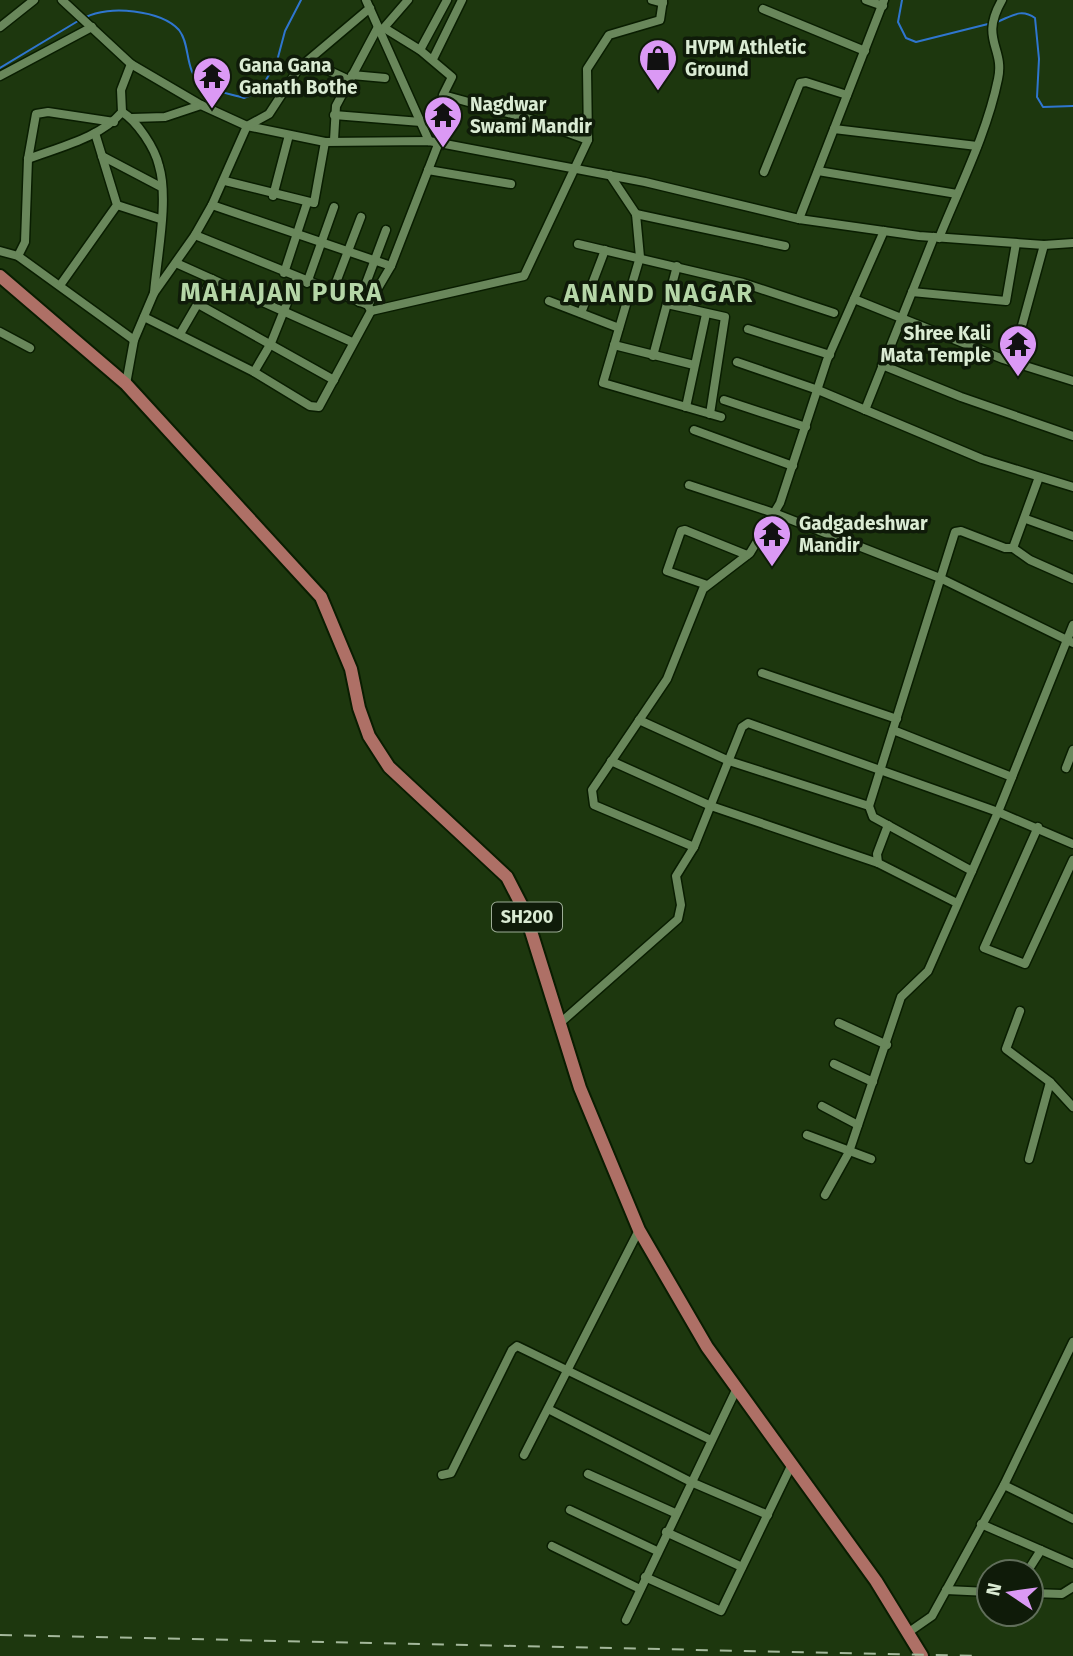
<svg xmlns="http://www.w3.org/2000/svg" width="1073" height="1656" viewBox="0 0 1073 1656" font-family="'Fira Sans',sans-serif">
<rect width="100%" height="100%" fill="#1d370e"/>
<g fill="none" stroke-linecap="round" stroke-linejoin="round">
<g stroke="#2f76cf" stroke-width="2">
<polyline points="902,0 898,22 906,38 916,42 988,24"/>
<path d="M86,17C108,5 161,10 179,30C191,45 184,72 202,84C214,92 231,94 244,98L259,92L277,61L285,31L301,0"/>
<path d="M997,22C1012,16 1021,8 1035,18L1039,59L1037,97L1043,107L1073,106"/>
<polyline points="0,68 78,21"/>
</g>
<defs>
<g id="minor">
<polyline points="62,0 131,64 201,105 247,126 325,142 429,141 645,182 799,219 919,236 1044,245 1073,243"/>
<polyline points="366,0 429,141"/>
<polyline points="652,0 663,3"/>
<polyline points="866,0 883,6"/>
<polyline points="763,9 865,51"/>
<polyline points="0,27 34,0"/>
<polyline points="386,29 420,50 452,77 443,95 530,119 588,140"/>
<polyline points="382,30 408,0"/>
<polyline points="420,50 447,0"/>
<polyline points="433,59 462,0"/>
<polyline points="308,61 349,80"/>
<polyline points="352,75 385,78"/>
<polyline points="0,76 92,27"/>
<path d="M122,112C137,121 155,148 159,166C169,199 157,257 154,293"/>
<polyline points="334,115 421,122"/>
<polyline points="132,118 165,117 201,105"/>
<polyline points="834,129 977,146"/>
<polyline points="334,140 336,106 378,27"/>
<polyline points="102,156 161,187"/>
<path d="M28,159C59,147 100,138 122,112L121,90L131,64"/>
<polyline points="428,170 511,184"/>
<polyline points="818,171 957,194"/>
<polyline points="764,172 800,83 806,82 847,95"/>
<polyline points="610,175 636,214 640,257 603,383 721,417"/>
<polyline points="225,181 314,203 325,142"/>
<polyline points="273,196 289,135"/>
<polyline points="117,205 160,219"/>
<polyline points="212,205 391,266"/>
<polyline points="636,214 785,246"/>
<polyline points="799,219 884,0"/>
<polyline points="195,235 368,305"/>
<path d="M939,238C960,186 987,133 998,79C1005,47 979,40 1002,0"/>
<polyline points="578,244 743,283 834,313"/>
<polyline points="0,251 18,256 134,340"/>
<polyline points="18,256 25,242 28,159 36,114 48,112 114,122"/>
<polyline points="176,263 352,342"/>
<polyline points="284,273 307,203"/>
<polyline points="307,283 334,207"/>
<polyline points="61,284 117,205 95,133"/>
<polyline points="912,292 1006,301 1016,243"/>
<polyline points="332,293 361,217"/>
<polyline points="854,299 1003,359 1073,381"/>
<polyline points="549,301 619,328"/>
<polyline points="359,302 386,230"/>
<polyline points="198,304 334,380"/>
<polyline points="667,304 725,317 710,414"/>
<polyline points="371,311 524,276 588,140 587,69 609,35 660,20 663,0"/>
<polyline points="581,313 605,250"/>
<polyline points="144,317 254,372 310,406 319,407 371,311 368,305 391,266 439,142"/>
<polyline points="748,329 830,355"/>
<polyline points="0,332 30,348"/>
<polyline points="180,334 212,279"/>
<polyline points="614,345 694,365"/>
<polyline points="653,356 677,266"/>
<polyline points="737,362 818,390 982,459 1073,487"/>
<polyline points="1012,362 1044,245"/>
<polyline points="882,365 961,397 1073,436"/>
<polyline points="254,372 271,343 297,278"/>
<polyline points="126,384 134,340 154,293 195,235 212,205 247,126 269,114 299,68 370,8"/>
<polyline points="724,400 806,427"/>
<polyline points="686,407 706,314"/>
<polyline points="865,410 934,237"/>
<polyline points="694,430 793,466"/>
<polyline points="689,485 774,513 940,578 1073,643"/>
<polyline points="1026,519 1073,536"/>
<polyline points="1013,548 1030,560 1073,579"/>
<polyline points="707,585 667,571 681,531 685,530 747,555"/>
<polyline points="762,673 897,719"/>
<polyline points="639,720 729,761 869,806"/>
<polyline points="893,730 1012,777"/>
<polyline points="611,761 711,806 878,863"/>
<polyline points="1066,768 1073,750"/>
<polyline points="888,825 877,854 878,863 957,903"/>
<polyline points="1038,827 984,948 1025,964 1073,860"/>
<polyline points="694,847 594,805 592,790 667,679 703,589 750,553 780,503 827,360 884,231"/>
<polyline points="972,871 873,817 869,806 955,532 961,531 1005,548 1013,548 1039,477"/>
<polyline points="1020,1011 1006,1049 1050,1082 1073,1107"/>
<polyline points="839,1023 887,1045"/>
<polyline points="559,1024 678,919 681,905 676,876 694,847 742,727 748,723 998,812 1073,844"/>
<polyline points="834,1064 873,1082"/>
<polyline points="822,1106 858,1125"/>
<polyline points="807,1135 871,1159"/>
<polyline points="1029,1159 1050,1082"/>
<polyline points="825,1195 849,1152 901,997 928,971 998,812 1073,625"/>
<polyline points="548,1409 691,1482 768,1515"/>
<polyline points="524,1455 639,1230"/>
<polyline points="588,1474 675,1513"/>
<polyline points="442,1475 451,1473 512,1350 517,1346 711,1440"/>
<polyline points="1004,1485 1073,1519"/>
<polyline points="570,1510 657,1551"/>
<polyline points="981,1524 1073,1564"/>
<polyline points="666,1532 742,1567"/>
<polyline points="552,1546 640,1589"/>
<polyline points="1027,1572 1041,1550"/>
<polyline points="645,1577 721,1611 792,1464"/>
<polyline points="946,1590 989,1592"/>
<polyline points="1031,1593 1062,1594 1073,1587"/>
<polyline points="626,1620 737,1388"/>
<polyline points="909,1632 932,1616 1004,1485 1073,1342"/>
</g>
<polyline id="primary" points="0,276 126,384 321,597 351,669 359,708 369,736 389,767 507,877 525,912 580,1088 639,1230 707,1347 876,1581 922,1656"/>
</defs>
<use href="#minor" stroke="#091d01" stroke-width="11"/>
<use href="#primary" stroke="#091d01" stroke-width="16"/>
<use href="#minor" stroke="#69875b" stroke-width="8"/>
<use href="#primary" stroke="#ae7066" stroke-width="12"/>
<polyline stroke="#a4b89b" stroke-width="2" stroke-dasharray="12 12" stroke-linecap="butt" points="0,1635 982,1656"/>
</g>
<defs>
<symbol id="shop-pin" viewBox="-11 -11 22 30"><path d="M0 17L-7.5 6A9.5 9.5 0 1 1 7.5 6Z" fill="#db99f5" stroke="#0f1b09"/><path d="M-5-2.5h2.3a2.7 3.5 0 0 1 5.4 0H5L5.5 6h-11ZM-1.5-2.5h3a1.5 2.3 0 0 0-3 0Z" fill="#111"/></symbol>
<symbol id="temple-pin" viewBox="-11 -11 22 30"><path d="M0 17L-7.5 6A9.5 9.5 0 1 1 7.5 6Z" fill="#db99f5" stroke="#0f1b09"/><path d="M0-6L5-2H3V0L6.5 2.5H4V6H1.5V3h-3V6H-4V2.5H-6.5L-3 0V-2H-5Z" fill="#111"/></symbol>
</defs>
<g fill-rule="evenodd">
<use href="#shop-pin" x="636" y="36" width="44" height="60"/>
<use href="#temple-pin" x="190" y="54" width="44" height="60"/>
<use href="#temple-pin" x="421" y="93" width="44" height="60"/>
<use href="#temple-pin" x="996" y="322" width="44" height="60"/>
<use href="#temple-pin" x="750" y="512" width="44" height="60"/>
</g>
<g text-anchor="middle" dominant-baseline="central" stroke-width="7" stroke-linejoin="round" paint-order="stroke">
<rect fill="#0f1b09" stroke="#9dad96" stroke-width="2" x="492" y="902.5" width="70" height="29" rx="5"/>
<g font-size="18" font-weight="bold" fill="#daebd3">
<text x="527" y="917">SH200</text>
</g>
<g font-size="19" font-weight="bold" fill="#daebd3" stroke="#0f1b09" text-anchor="start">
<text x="685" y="47">HVPM Athletic<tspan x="685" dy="22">Ground</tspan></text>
<text x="239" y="65">Gana Gana<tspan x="239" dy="22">Ganath Bothe</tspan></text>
<text x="470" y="104">Nagdwar<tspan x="470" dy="22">Swami Mandir</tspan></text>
<text x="991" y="333" text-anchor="end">Shree Kali<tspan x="991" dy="22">Mata Temple</tspan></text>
<text x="799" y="523">Gadgadeshwar<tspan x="799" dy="22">Mandir</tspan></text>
</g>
<g font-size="26" font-weight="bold" letter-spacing="2" fill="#b5d6a7" stroke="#0f1b09">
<text x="282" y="292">MAHAJAN PURA</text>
<text x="659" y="293">ANAND NAGAR</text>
</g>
</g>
<g transform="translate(1010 1593) rotate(283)"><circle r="33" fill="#0f1b09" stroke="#606e5a" stroke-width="2"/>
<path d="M0-5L12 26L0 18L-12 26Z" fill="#db99f5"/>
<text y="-10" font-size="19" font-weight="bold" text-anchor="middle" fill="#daebd3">N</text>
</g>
</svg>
